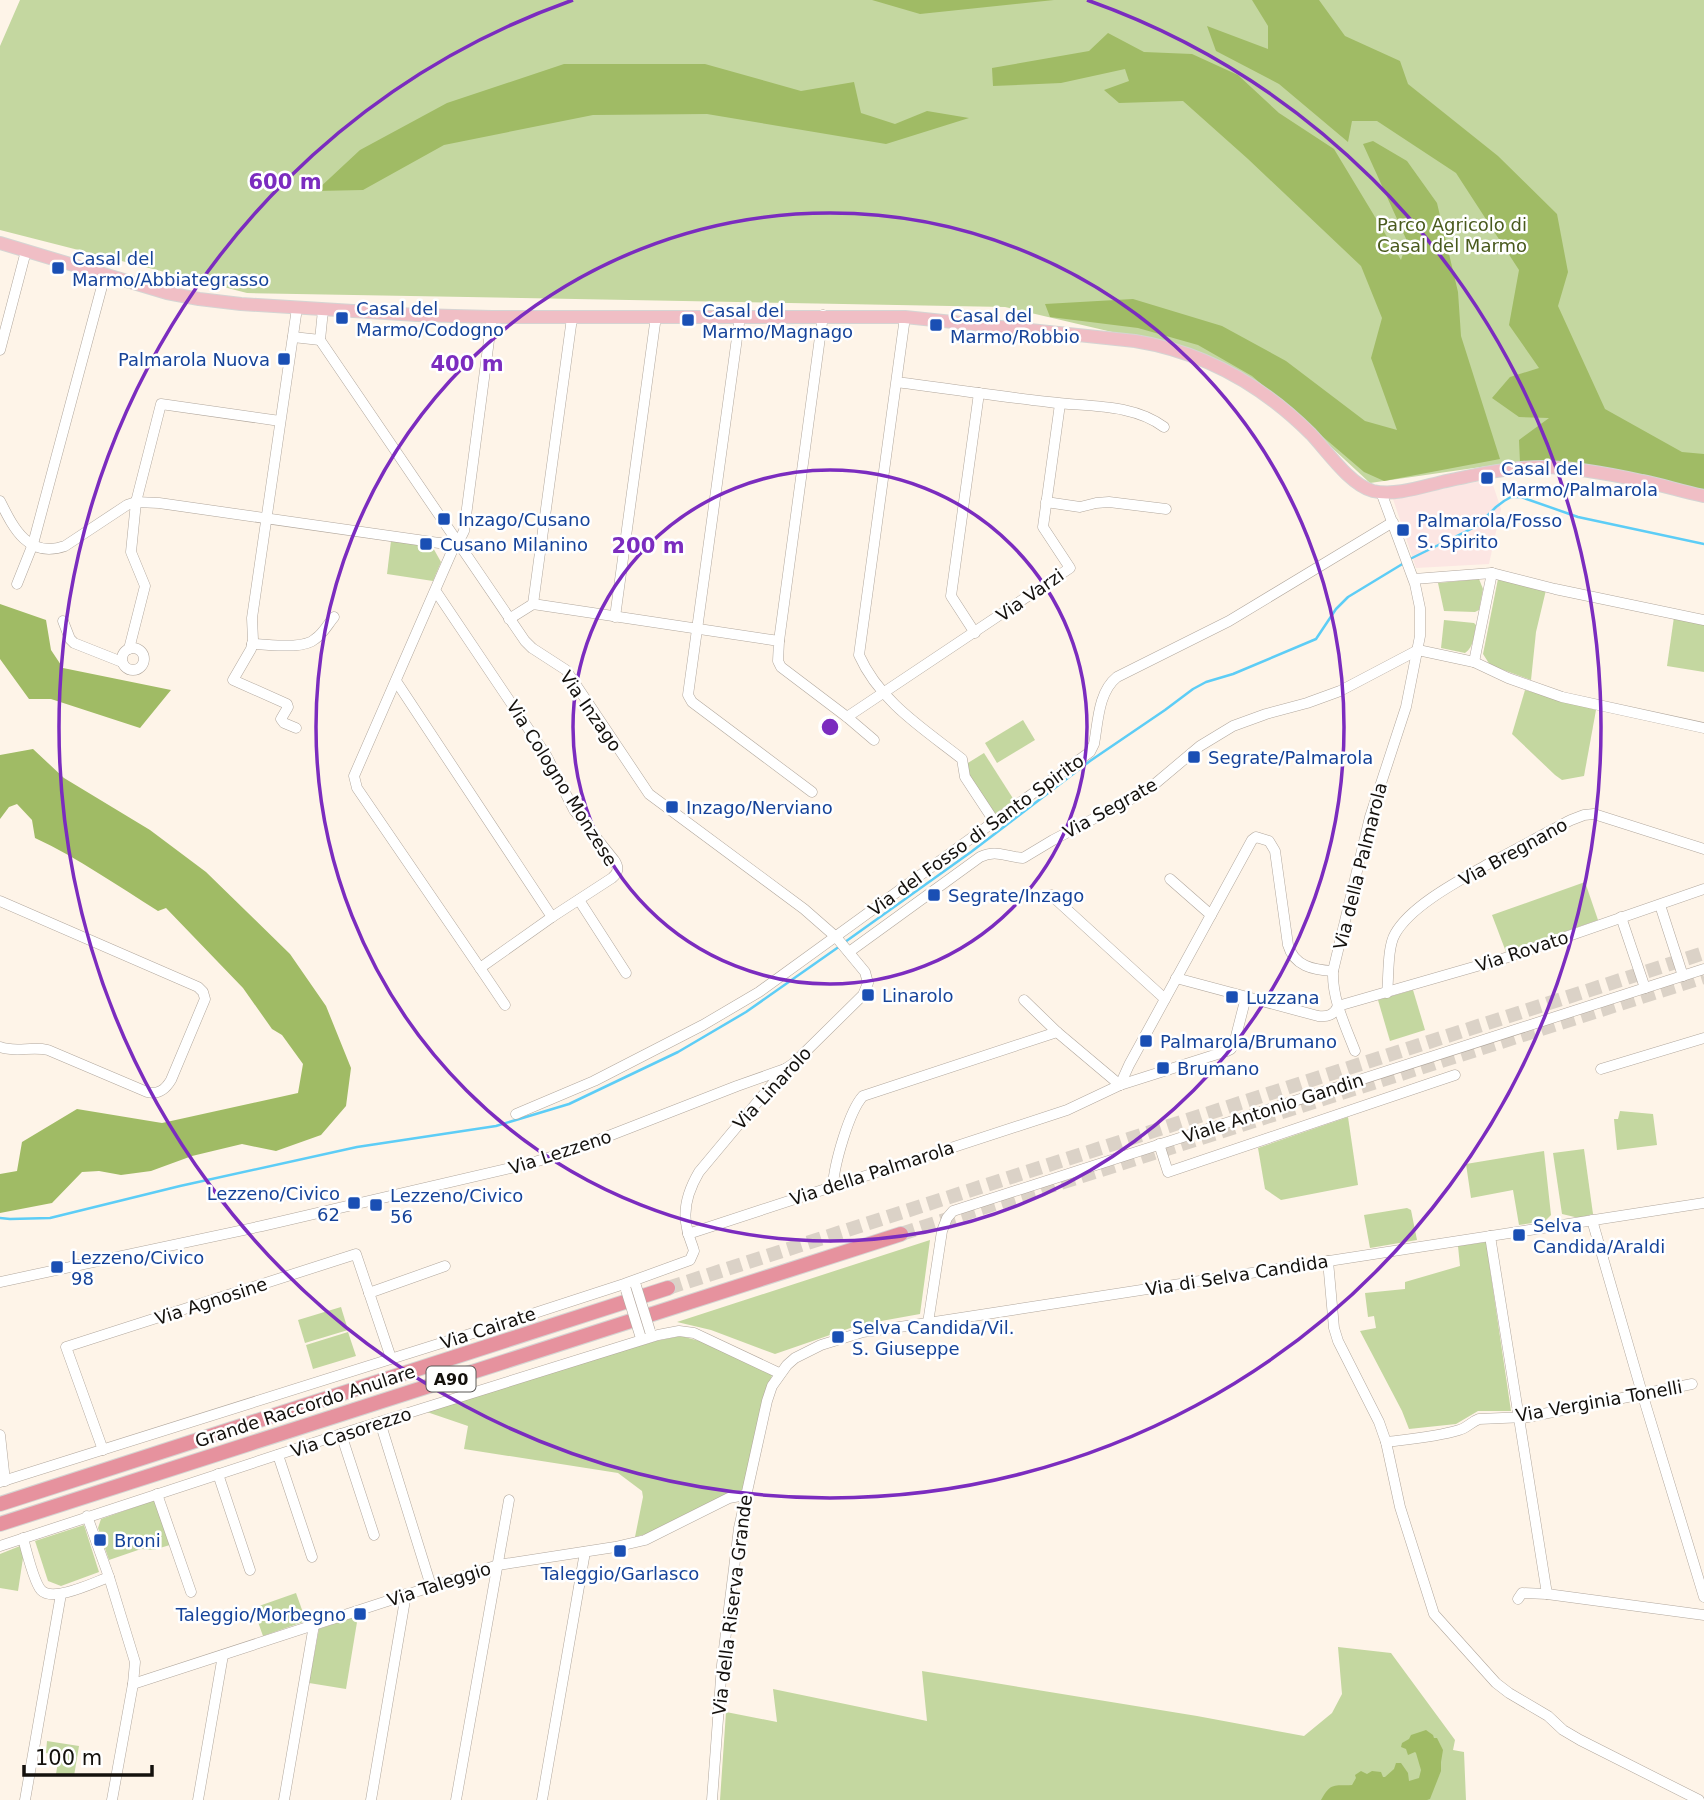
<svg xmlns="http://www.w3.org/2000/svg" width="1704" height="1800" viewBox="0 0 1704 1800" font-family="'DejaVu Sans',sans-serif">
<rect width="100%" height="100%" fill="#fef4e8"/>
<polygon fill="#fce6e3" points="1491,479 1501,509 1489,564 1416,568 1393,499"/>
<g fill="#c4d7a0">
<polygon points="20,0 1704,0 1704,462 1557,456 1370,483 1277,397 1202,353 1005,307 247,293 0,230 0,46"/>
<polygon points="391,541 432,546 441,562 433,581 387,574"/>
<polygon points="1479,579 1483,589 1479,610 1475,612 1444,611 1438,583"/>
<polygon points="1498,579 1546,590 1536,632 1531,680 1490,665 1483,654"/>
<polygon points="1674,617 1704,624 1704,672 1667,666"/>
<path d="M1444,620L1474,623L1476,625C1474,635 1474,647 1465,653L1441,648Z"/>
<polygon points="1525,690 1596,710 1584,776 1562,780 1555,775 1512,734"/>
<polygon points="1023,720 1035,740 997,763 985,743"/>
<polygon points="984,753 1014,800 995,814 963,766"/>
<polygon points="1585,882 1598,920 1506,952 1492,915"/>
<polygon points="1413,990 1425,1030 1390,1041 1378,1000"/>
<polygon points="1620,1111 1653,1114 1657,1145 1617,1150 1614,1119 1618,1119"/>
<polygon points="1348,1117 1358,1185 1281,1200 1265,1189 1258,1148"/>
<polygon points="1584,1149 1593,1214 1579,1218 1562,1214 1553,1153"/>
<polygon points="1544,1151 1551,1215 1545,1221 1519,1225 1513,1190 1471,1198 1466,1164"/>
<polygon points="1407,1208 1411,1210 1417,1240 1370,1248 1364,1215"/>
<polygon points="930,1240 920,1314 859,1325 775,1354 711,1330 677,1322"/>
<polygon points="1486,1242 1511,1411 1478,1411 1456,1424 1409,1429 1402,1411 1360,1331 1376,1328 1374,1316 1368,1317 1365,1293 1405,1289 1405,1282 1460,1266 1458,1246"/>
<polygon points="341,1307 348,1330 305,1343 298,1320"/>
<polygon points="348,1332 356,1356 313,1369 306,1345"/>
<polygon points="681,1336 703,1342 773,1373 763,1398 743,1490 734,1491 646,1534 635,1537 643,1497 642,1491 618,1473 464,1449 468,1426 424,1411 656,1341"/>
<polygon points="155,1500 170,1545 153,1550 141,1549 109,1560 98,1528 101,1519"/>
<polygon points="84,1525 99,1572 61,1586 48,1581 35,1541"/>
<polygon points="20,1546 23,1558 18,1591 0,1588 0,1554"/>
<polygon points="296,1593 306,1621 263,1636 253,1608"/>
<polygon points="358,1616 346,1689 309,1683 319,1629"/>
<polygon points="1338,1647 1391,1653 1455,1740 1453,1750 1464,1752 1466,1800 720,1800 726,1712 777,1722 773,1689 927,1721 922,1671 1197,1716 1304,1736 1332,1713 1342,1694"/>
<polygon points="47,1741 79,1746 74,1776 56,1774 59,1756 46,1753"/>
</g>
<g fill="#a0bb65">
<polygon points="872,0 1054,0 920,14"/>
<polygon points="1252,0 1319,0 1345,36 1400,61 1408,84 1498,156 1557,214 1568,272 1558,306 1605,409 1682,452 1704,454 1704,490 1520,463 1519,440 1549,418 1519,417 1492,398 1510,377 1539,368 1509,325 1519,270 1456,173 1377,121 1352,121 1348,142 1279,84 1216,51 1207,26 1268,49 1268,26"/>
<polygon points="1108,33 1144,52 1192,54 1238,75 1279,113 1334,149 1401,260 1407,241 1363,144 1373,141 1407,161 1437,203 1458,292 1461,336 1500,459 1384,481 1364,472 1252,376 1198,345 1138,328 1050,317 1045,304 1133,299 1222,326 1286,361 1365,421 1397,430 1371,358 1382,318 1361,266 1248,159 1183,101 1119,103 1104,90 1129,81 1125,69 1061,83 993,86 992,68 1089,51"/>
<polygon points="564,64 705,64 801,91 854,82 861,113 895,124 927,111 969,118 886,144 707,114 593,115 444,145 363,190 316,191 360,150 447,103"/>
<polygon points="0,604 46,620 51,650 63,668 171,690 140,728 51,699 29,699 0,659"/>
<path d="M33,749L64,778L150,830L206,872L290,954L326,1006L351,1068L346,1106L321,1135L276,1151L242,1144L192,1156L151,1171L121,1175L99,1171L82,1172L52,1203L0,1213V1174L17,1171L22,1142L77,1109L162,1123L298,1093L303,1064L282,1035L272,1029L243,988L166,908L158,911C118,886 78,858 35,838L32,820L17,804L9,807L0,819V755Z"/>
<path d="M1426,1730L1433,1735L1434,1738H1437L1443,1750L1441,1762V1771L1430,1799L1427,1800H1321C1331,1782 1334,1786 1352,1785L1356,1778L1355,1775L1361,1771L1367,1774L1372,1771L1381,1772L1383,1777H1385L1394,1769L1396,1763H1401L1408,1773L1409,1781L1419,1778L1421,1770L1416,1753L1415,1752L1408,1755L1406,1749L1401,1747L1402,1743L1409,1739L1411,1735Z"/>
</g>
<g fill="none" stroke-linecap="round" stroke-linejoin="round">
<g stroke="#5dcdf6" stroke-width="2.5">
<polyline points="1410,559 1477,526 1496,507 1504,501 1511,497 1521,497 1578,517 1704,544"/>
<polyline points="845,942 971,852 1090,761 1165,710 1193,689 1206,682 1233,674 1316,639 1336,609 1348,597 1404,563"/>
<polyline points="0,1218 10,1219 50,1218 180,1186 357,1147 496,1126 569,1104 678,1052 746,1012 840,946"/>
</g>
<g stroke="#dbd2c7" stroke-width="14" stroke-dasharray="14 7" stroke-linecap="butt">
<polyline points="901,1234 1704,977"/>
<polyline points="668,1288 1704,953"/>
</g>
<defs>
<g id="minor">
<polyline points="740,316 688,695 692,702 812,792"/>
<path d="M905,317L859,655C880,702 924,729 962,759L965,777L994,821"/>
<polyline points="293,337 320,340"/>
<polyline points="320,340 323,310"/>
<polyline points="0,350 26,251"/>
<path d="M897,382C948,389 998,396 1049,402C1087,407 1132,403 1164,427"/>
<path d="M0,501C13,527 28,559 65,546L127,505L136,502L159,503L439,543L456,542"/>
<polyline points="1046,502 1080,507 1096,503 1109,502 1166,509"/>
<polyline points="1414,579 1492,573 1555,589 1704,620"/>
<polyline points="17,584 33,544 105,275"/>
<path d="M435,590L546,755L574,810L614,860C619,867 619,872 612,878L552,917L480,968L357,788L354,776L456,542L461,537L464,531L492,317"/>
<polyline points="533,604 572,318"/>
<polyline points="615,617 656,316"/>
<polyline points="509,619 533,604 779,641 778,661 781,667 847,717 874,740"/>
<polyline points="63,621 70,639 74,643 122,662"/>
<polyline points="975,633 951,596 979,393"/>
<polyline points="779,641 823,315"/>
<path d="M252,644C268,644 303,650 315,639C323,634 328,624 334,617"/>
<circle cx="133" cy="659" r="11"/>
<polyline points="129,649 145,586 131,552 136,502 161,404 280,421"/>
<polyline points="1418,650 1474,662 1508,678 1562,697 1704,728"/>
<polyline points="1474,662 1492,573"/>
<polyline points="396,681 552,917"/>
<polyline points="847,717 1070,568 1043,527 1060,404"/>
<polyline points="296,728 284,723 281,719 288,707 287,704 233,680 251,649 253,640 252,618 297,308"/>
<polyline points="1170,879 1211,915"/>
<polyline points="1051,895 1165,999"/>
<polyline points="579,900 626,973"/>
<path d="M0,901L198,987L203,992L205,999L171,1080C165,1090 158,1095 147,1092L48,1050C31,1046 16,1053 0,1047"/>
<polyline points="1660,905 1683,976"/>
<polyline points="1621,917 1645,988"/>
<path d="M849,952L980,857C997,849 1005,857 1023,858L1053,840L1139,795L1156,783L1200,746L1233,726L1266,714L1307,703L1340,691L1418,650"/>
<polyline points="480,968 505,1005"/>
<path d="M1176,978L1318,1016C1328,1017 1334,1015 1338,1006"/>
<path d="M1387,993C1389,977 1387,948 1395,934C1411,905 1462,879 1490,863C1517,849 1544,834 1571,820L1584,815L1594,814L1704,849"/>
<polyline points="1024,1000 1057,1032 1120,1085"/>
<polyline points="1338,1006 1505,958 1704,889"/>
<path d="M1355,1051C1345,1025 1332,999 1333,971L1370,817L1406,707L1420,636V608L1415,584L1381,492"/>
<polyline points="1601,1069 1704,1038"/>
<path d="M1120,1085L1129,1065L1252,840L1256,837L1269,841L1275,851L1288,945C1294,966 1313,970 1333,971"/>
<path d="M516,1114L594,1081L703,1025L759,992L1090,752L1094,744C1098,723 1098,692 1117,677L1229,621L1393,522"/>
<polyline points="1159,1144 1168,1172 1455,1075"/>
<path d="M833,1186C834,1165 849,1111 863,1096L1057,1032"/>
<polyline points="1592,1220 1642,1393 1704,1597"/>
<polyline points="688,1234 1067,1110 1120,1085 1227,1051 1231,1049 1234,1044 1246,997"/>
<polyline points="1490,1236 1547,1594 1704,1615"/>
<polyline points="1328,1261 1334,1328 1338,1341 1379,1422 1386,1442"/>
<polyline points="0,1282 262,1226 528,1164 570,1151 737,1086 785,1069"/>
<polyline points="369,1293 445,1266"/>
<polyline points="928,1323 942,1231 947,1218 953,1211 1704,969"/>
<path d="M1692,1384L1528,1417L1479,1419C1471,1422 1467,1428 1459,1430C1436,1437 1411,1439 1386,1442L1400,1507L1434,1614L1496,1683L1509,1693L1548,1716L1563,1730L1580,1740L1699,1800"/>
<polyline points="380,1422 431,1586"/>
<polyline points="341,1434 374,1535"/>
<polyline points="0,1435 5,1481"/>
<polyline points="103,1450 66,1347 356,1254 391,1358"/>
<polyline points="278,1455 312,1557"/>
<polyline points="218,1474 250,1570"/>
<path d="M0,1482L470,1334L624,1284L690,1260L694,1251C692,1243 688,1236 687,1228C682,1208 689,1189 699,1172L785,1069L794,1063L863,995L868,983L865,972L836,937L804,909L649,794L566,670L532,648L525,641L320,340"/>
<polyline points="157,1494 191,1592"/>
<polyline points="87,1516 109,1577 135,1662 133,1684 112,1800"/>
<path d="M23,1538C26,1550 34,1582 41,1590C53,1603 95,1582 109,1577"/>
<polyline points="0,1546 341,1434 658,1335 679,1331 694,1333 779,1373"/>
<polyline points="1518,1599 1522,1593 1547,1594"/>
<polyline points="133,1684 498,1565 615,1547 645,1540 729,1498 745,1495"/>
<polyline points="25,1800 61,1594"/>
<polyline points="198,1800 223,1655"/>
<polyline points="284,1800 314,1625"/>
<polyline points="371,1800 406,1594"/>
<polyline points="456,1800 509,1500"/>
<polyline points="542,1800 585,1552"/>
<polyline points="712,1800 722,1665 739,1528 767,1401 772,1386 787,1365 795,1358 821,1345 863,1332 928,1323 1704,1203"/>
</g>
<path id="major" d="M0,243L167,293L199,299L241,304L417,315L492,317H905L1135,341C1204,352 1261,384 1311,434C1327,451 1350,485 1373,491C1395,496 1421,487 1442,482C1474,475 1508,467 1542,467C1575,467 1610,474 1642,481C1663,485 1683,492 1704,496"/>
<g id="highway">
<polyline points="0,1504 668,1288"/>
<polyline points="0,1524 901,1234"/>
</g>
</defs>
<use href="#minor" stroke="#b1a79d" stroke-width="11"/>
<use href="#major" stroke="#d5d4d3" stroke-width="14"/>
<use href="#highway" stroke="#d5d4d3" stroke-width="16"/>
<use href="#minor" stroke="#fff" stroke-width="10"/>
<use href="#major" stroke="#f0bec5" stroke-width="12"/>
<use href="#highway" stroke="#e6929e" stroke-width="14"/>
<defs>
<g id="minor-bridge">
<polyline points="636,1286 650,1331"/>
<polyline points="626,1290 640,1335"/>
</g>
</defs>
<use href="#minor-bridge" stroke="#b1a79d" stroke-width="11" stroke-linecap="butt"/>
<use href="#minor-bridge" stroke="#fff" stroke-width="10"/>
</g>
<g fill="none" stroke="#7b2cbf" stroke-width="3.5">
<circle cx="830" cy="727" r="257"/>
<circle cx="830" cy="727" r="514"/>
<path d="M1087 0A771 771 0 1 1 573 0"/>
</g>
<g fill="#1a4fb4" stroke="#fff" stroke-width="2.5">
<rect x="51" y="261" width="14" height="14" rx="3.5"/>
<rect x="335" y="311" width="14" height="14" rx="3.5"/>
<rect x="681" y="313" width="14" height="14" rx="3.5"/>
<rect x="929" y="318" width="14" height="14" rx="3.5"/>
<rect x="277" y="352" width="14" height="14" rx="3.5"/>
<rect x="1480" y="471" width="14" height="14" rx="3.5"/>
<rect x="437" y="512" width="14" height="14" rx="3.5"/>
<rect x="1396" y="523" width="14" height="14" rx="3.5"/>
<rect x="419" y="537" width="14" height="14" rx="3.5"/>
<rect x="1187" y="750" width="14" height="14" rx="3.5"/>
<rect x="665" y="800" width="14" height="14" rx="3.5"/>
<rect x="927" y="888" width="14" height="14" rx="3.5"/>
<rect x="861" y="988" width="14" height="14" rx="3.5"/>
<rect x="1225" y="990" width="14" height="14" rx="3.5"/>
<rect x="1139" y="1034" width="14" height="14" rx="3.5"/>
<rect x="1156" y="1061" width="14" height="14" rx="3.5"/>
<rect x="347" y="1196" width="14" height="14" rx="3.5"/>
<rect x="369" y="1198" width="14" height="14" rx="3.5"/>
<rect x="1512" y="1228" width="14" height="14" rx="3.5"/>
<rect x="50" y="1260" width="14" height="14" rx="3.5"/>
<rect x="831" y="1330" width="14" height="14" rx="3.5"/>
<rect x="93" y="1533" width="14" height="14" rx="3.5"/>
<rect x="613" y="1544" width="14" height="14" rx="3.5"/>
<rect x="353" y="1607" width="14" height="14" rx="3.5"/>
</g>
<g text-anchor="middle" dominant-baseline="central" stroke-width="5" stroke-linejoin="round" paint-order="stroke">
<rect fill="#fff" stroke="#5a5856" stroke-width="2" x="426.5" y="1366.5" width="49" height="25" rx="5"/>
<g font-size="16" font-weight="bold" fill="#14110d">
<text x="451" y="1379">A90</text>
</g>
<g font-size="18" fill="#495a1d" stroke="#fff">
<text x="1452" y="224">Parco Agricolo di<tspan x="1452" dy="21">Casal del Marmo</tspan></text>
</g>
<g font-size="18" fill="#164399" stroke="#fff" text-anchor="start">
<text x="72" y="258">Casal del<tspan x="72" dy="21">Marmo/Abbiategrasso</tspan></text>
<text x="356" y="308">Casal del<tspan x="356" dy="21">Marmo/Codogno</tspan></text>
<text x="702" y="310">Casal del<tspan x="702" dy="21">Marmo/Magnago</tspan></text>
<text x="950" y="315">Casal del<tspan x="950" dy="21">Marmo/Robbio</tspan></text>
<text x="270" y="359" text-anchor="end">Palmarola Nuova</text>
<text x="1501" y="468">Casal del<tspan x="1501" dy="21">Marmo/Palmarola</tspan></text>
<text x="458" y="519">Inzago/Cusano</text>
<text x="1417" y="520">Palmarola/Fosso<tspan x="1417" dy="21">S. Spirito</tspan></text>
<text x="440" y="544">Cusano Milanino</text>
<text x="1208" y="757">Segrate/Palmarola</text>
<text x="686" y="807">Inzago/Nerviano</text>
<text x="948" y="895">Segrate/Inzago</text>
<text x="882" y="995">Linarolo</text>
<text x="1246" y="997">Luzzana</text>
<text x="1160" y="1041">Palmarola/Brumano</text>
<text x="1177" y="1068">Brumano</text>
<text x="340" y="1193" text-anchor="end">Lezzeno/Civico<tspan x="340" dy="21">62</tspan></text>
<text x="390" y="1195">Lezzeno/Civico<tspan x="390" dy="21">56</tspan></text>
<text x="1533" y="1225">Selva<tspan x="1533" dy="21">Candida/Araldi</tspan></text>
<text x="71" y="1257">Lezzeno/Civico<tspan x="71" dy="21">98</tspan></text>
<text x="852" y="1327">Selva Candida/Vil.<tspan x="852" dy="21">S. Giuseppe</tspan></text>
<text x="114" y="1540">Broni</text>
<text x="620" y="1573" text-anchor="middle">Taleggio/Garlasco</text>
<text x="346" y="1614" text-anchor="end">Taleggio/Morbegno</text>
</g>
<g font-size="18" fill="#14110d" stroke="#fff">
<text transform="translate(1030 595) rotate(-35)">Via Varzi</text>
<text transform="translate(591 711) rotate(55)">Via Inzago</text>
<text transform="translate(562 783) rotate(58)">Via Cologno Monzese</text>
<text transform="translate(1110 808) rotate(-29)">Via Segrate</text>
<text transform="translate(976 835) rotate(-36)">Via del Fosso di Santo Spirito</text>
<text transform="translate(1513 852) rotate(-29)">Via Bregnano</text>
<text transform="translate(1360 866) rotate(-76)">Via della Palmarola</text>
<text transform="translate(1522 951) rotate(-18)">Via Rovato</text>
<text transform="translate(772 1088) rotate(-47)">Via Linarolo</text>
<text transform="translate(1273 1108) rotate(-18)">Viale Antonio Gandin</text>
<text transform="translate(560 1152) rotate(-18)">Via Lezzeno</text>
<text transform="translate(872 1173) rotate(-18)">Via della Palmarola</text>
<text transform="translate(1237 1275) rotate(-9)">Via di Selva Candida</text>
<text transform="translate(211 1301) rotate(-18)">Via Agnosine</text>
<text transform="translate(488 1328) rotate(-18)">Via Cairate</text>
<text transform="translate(1599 1401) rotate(-10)">Via Verginia Tonelli</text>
<text transform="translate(305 1406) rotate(-18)">Grande Raccordo Anulare</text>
<text transform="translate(351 1432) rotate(-18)">Via Casorezzo</text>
<text transform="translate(439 1584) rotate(-18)">Via Taleggio</text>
<text transform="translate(732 1605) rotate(-83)">Via della Riserva Grande</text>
</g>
</g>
<circle cx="830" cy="727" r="10" fill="#7b2cbf" stroke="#fff" stroke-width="3.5"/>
<g font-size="21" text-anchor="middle" font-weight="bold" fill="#7b2cbf" stroke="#fff" stroke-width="5" stroke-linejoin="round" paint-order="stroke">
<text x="285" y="189">600 m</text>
<text x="467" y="371">400 m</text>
<text x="648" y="553">200 m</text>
</g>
<path d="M24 1765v10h128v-10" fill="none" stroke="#14110d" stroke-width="3.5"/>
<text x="35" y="1765" font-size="21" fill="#14110d" stroke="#ffffff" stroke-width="5" paint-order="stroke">100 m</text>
</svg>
